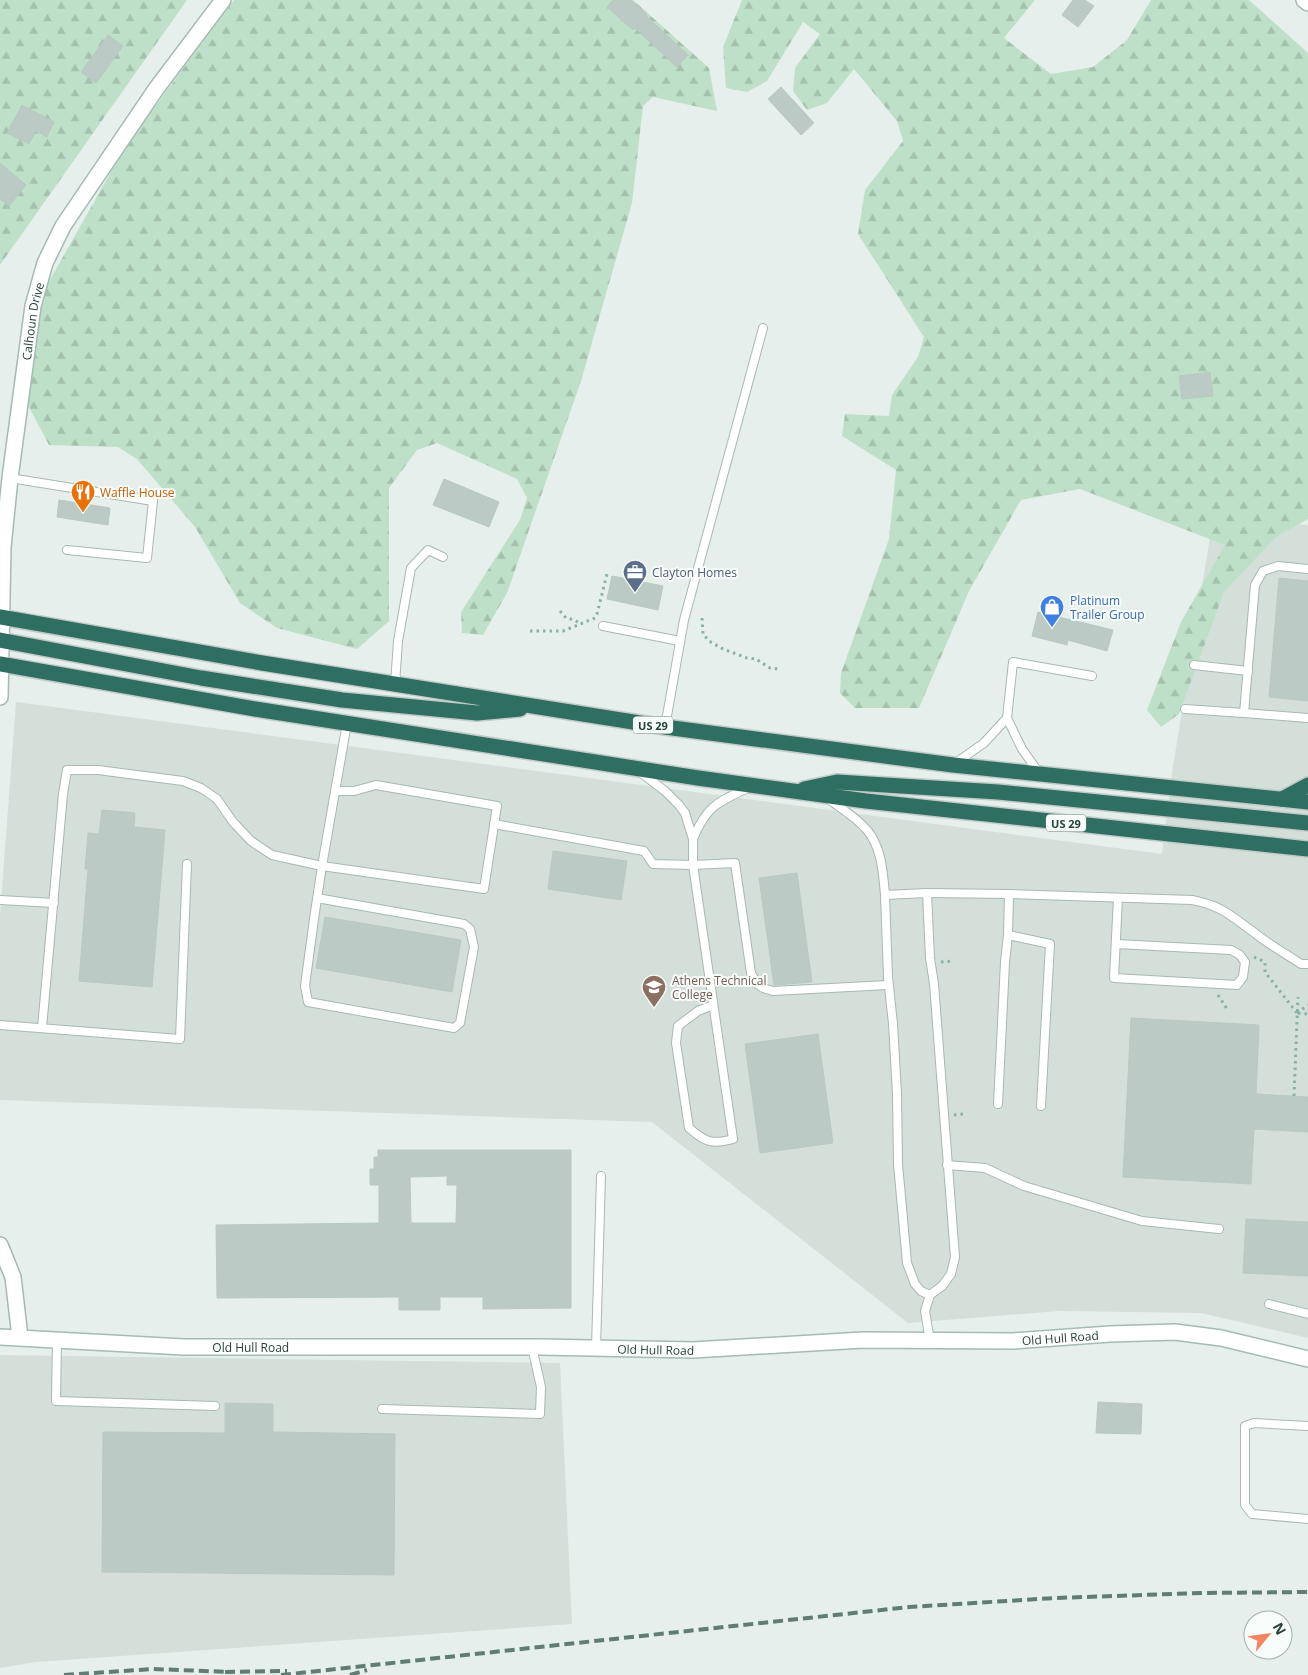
<svg xmlns="http://www.w3.org/2000/svg" width="1308" height="1675" viewBox="0 0 1308 1675" font-family="'Open Sans',sans-serif">
<defs>
<pattern id="forest-firs" width="22" height="20" patternUnits="userSpaceOnUse" patternTransform="scale(1.25)"><rect width="22" height="20" fill="#bfe0c8"/><path d="M5 1l3.5 6h-7zM16 11l3.5 6h-7z" fill="#a4c1ad"/></pattern>
</defs>
<rect width="100%" height="100%" fill="#e6efeb"/>
<g fill="#d4dfda">
<polygon points="1213,518 1308,525 1308,1338 1201,1313 1059,1311 908,1323 652,1122 0,1100 0,916 16,702 1162,854 1172,773"/>
<polygon points="0,1355 560,1363 572,1624 36,1662 0,1668"/>
</g>
<g fill="url(#forest-firs)">
<polygon points="0,0 187,0 0,265"/>
<polygon points="234,0 633,0 709,68 717,111 653,97 643,106 632,203 581,381 507,593 483,635 462,633 461,612 520,520 527,498 517,479 437,443 417,450 389,488 389,621 357,649 277,628 240,603 195,527 137,459 118,447 49,445 28,405 42,294 125,147"/>
<polygon points="742,0 1035,0 1004,38 1051,74 1093,67 1127,40 1151,0 1249,0 1308,53 1308,519 1276,537 1224,592 1179,714 1161,727 1147,710 1181,622 1225,545 1080,489 1021,500 969,591 919,708 855,708 840,693 841,673 889,539 896,470 842,436 845,414 889,416 892,395 918,357 924,337 858,234 865,190 903,141 897,121 854,69 827,103 807,110 793,91 795,68 820,34 803,22 767,81 747,92 726,88 723,47"/>
</g>
<g fill="#bbcac4" stroke="#b8c9c2" fill-rule="evenodd">
<polygon points="613,0 631,0 647,14 646,16 688,55 677,67 635,28 633,30 607,7"/>
<polygon points="1073,0 1085,0 1094,6 1078,27 1062,15"/>
<polygon points="108,35 123,46 96,83 81,72"/>
<polygon points="781,87 814,123 801,135 768,99"/>
<polygon points="22,105 54,122 47,137 36,131 29,144 7,133"/>
<polygon points="0,163 26,185 9,206 0,199"/>
<polygon points="1210,372 1213,396 1182,399 1179,376"/>
<polygon points="444,479 499,502 489,527 433,505"/>
<polygon points="59,500 110,508 108,525 57,517"/>
<polygon points="612,576 663,586 658,610 607,599"/>
<polygon points="1279,578 1308,581 1308,701 1269,697"/>
<polygon points="1038,612 1113,630 1107,651 1068,640 1067,645 1032,636"/>
<polygon points="102,810 135,813 134,827 165,830 152,987 79,981 88,869 85,869 88,833 99,834"/>
<polygon points="553,851 627,861 621,900 548,889"/>
<polygon points="797,873 812,982 774,985 759,878"/>
<polygon points="325,917 461,940 452,992 316,968"/>
<polygon points="1131,1018 1259,1025 1256,1094 1308,1097 1308,1132 1254,1129 1251,1184 1123,1177"/>
<polygon points="818,1034 833,1143 760,1153 745,1044"/>
<path d="M378,1150H571V1308L483,1309V1297H440V1310H399V1297L217,1298L216,1225L379,1223V1185H370V1169H374V1157H378ZM447,1176V1185H457L456,1223H411L410,1177Z"/>
<polygon points="1246,1219 1308,1222 1308,1276 1243,1273"/>
<polygon points="1098,1402 1142,1404 1141,1434 1096,1433"/>
<polygon points="225,1403 273,1404 273,1432 395,1434 394,1575 102,1572 103,1432 225,1433"/>
</g>
<g fill="none" stroke-linecap="round" stroke-linejoin="round">
<defs>
<g id="lane">
<polyline points="10,478 153,501 147,558 67,550"/>
<polyline points="1308,569 1278,566 1263,571 1255,585 1244,713 1308,718"/>
<polyline points="603,626 680,641"/>
<polyline points="1194,665 1248,671"/>
<polyline points="395,684 398,641 411,568 428,550 443,557"/>
<polyline points="1185,709 1244,713"/>
<polyline points="665,727 684,620 763,328"/>
<polyline points="954,764 984,743 1007,718"/>
<path d="M640,772L665,791L679,805L685,813L693,839V865L733,1139C712,1145 705,1142 689,1128L676,1043L678,1026L698,1011L713,1005"/>
<polyline points="1039,773 1022,749 1007,718 1013,662 1092,676"/>
<polyline points="336,791 354,791 376,785 497,806 484,889 322,866 347,723"/>
<path d="M830,800C842,809 857,818 867,830C882,848 883,873 885,895L927,893L930,958L934,984L955,1257L951,1274L942,1286L930,1295L925,1311L930,1341"/>
<polyline points="494,824 644,851 653,864 693,865 735,863 751,973 756,983 763,988 773,991 888,985"/>
<path d="M693,839C707,805 718,802 750,787"/>
<path d="M927,893L1009,894L1192,900C1223,906 1231,916 1256,934C1270,945 1286,954 1301,964H1308"/>
<polyline points="885,895 888,977 893,1024 897,1094 898,1164 907,1263 915,1284 921,1291 930,1295"/>
<polyline points="0,900 54,903"/>
<polyline points="1008,935 1050,944 1041,1106"/>
<polyline points="1117,944 1231,950 1240,955 1245,962 1243,977 1237,985 1114,978 1118,898"/>
<polyline points="0,1025 180,1039 187,864"/>
<polyline points="42,1028 63,794 67,770 98,770 183,781 201,788 217,799 233,822 251,841 272,855 322,866 314,919 305,986 308,1002 454,1028 460,1023 474,947 470,929 464,924 317,898"/>
<polyline points="998,1104 1005,962 1008,935 1009,894"/>
<polyline points="947,1165 985,1168 1024,1186 1142,1221 1219,1229"/>
<polyline points="1269,1304 1308,1314"/>
<polyline points="57,1340 56,1401 215,1406"/>
<polyline points="596,1348 601,1176"/>
<polyline points="382,1409 540,1414 541,1387 532,1347"/>
<polyline points="1308,1426 1254,1423 1245,1426 1245,1505 1252,1514 1308,1519"/>
</g>
<g id="secondary">
<polyline points="1304,0 1308,3"/>
<path id="s1" d="M0,697L3,547L10,478L33,306L45,263L63,226L156,89L223,0"/>
<polyline points="0,1245 13,1277 20,1337"/>
<path id="s2" d="M0,1337L184,1347H540L693,1350L863,1340L1013,1341L1110,1334L1175,1332L1221,1338L1308,1359"/>
</g>
<g id="highway">
<polyline points="0,617 262,663 665,727 953,765 1308,802"/>
<polyline points="0,640 201,678 342,700 477,713 520,709"/>
<polyline points="0,664 255,709 698,778 866,801 1308,849"/>
<polyline points="804,789 837,782 998,792 1308,823"/>
<polyline points="1282,799 1308,785"/>
</g>
</defs>
<use href="#lane" stroke="#a8b8b2" stroke-width="10"/>
<use href="#secondary" stroke="#a4bbb3" stroke-width="18"/>
<use href="#highway" stroke="#c2cac8" stroke-width="18"/>
<g stroke="#86b3a5" stroke-width="3" stroke-dasharray="2.5 4" stroke-linecap="butt">
<polyline points="560,611 566,618 575,620 580,624"/>
<polyline points="702,618 703,634 709,641 723,649 747,658 756,659 770,668 780,669"/>
<polyline points="530,631 563,631 595,618 597,614 607,574"/>
<polyline points="1254,957 1265,962 1265,972 1297,1013"/>
<polyline points="941,962 953,961"/>
<polyline points="1218,995 1227,1009"/>
<polyline points="1297,1013 1308,1005"/>
<polyline points="1298,1013 1308,1014"/>
<polyline points="1294,1096 1298,997"/>
<polyline points="954,1115 963,1114"/>
</g>
<use href="#lane" stroke="#fff" stroke-width="8"/>
<use href="#secondary" stroke="#fff" stroke-width="15"/>
<use href="#highway" stroke="#2f6f62" stroke-width="15"/>
<g stroke="#5f7d75" stroke-width="4" stroke-dasharray="10 5" stroke-linecap="butt">
<polyline points="225,1672 287,1671"/>
<polyline points="64,1675 153,1669 231,1672"/>
<polyline points="281,1675 909,1607 1055,1598 1202,1593 1308,1592"/>
<polyline points="350,1675 367,1670"/>
</g>
</g>
<defs>
<symbol id="restaurant-pin" viewBox="-11 -11 22 30"><path d="M0 17L-7.5 6A9.5 9.5 0 1 1 7.5 6Z" fill="#e8710a" stroke="#f7fbf9"/><path d="M-5-6h1v4h1v-4h1v4h1v-4h1v5L-1.5 .5V6h-2V.5L-5-1ZM5-6V6H3V1.5H1.5Q1.5-4 5-6Z" fill="#fff"/></symbol>
<symbol id="office-pin" viewBox="-11 -11 22 30"><path d="M0 17L-7.5 6A9.5 9.5 0 1 1 7.5 6Z" fill="#5c6f8a" stroke="#f7fbf9"/><path d="M-6-3h4V-5.5h4V-3h4V5H-6ZM-1-4.5V-3h2v-1.5ZM-6 0V1H6V0Z" fill="#fff"/></symbol>
<symbol id="shop-pin" viewBox="-11 -11 22 30"><path d="M0 17L-7.5 6A9.5 9.5 0 1 1 7.5 6Z" fill="#3f7fe0" stroke="#f7fbf9"/><path d="M-5-2.5h2.3a2.7 3.5 0 0 1 5.4 0H5L5.5 6h-11ZM-1.5-2.5h3a1.5 2.3 0 0 0-3 0Z" fill="#fff"/></symbol>
<symbol id="university-pin" viewBox="-11 -11 22 30"><path d="M0 17L-7.5 6A9.5 9.5 0 1 1 7.5 6Z" fill="#8d6e63" stroke="#f7fbf9"/><path d="M0-5L7-2L0 1L-7-2ZM-4 1L0 2.5L4 1V4Q0 6-4 4Z" fill="#fff"/></symbol>
</defs>
<g fill-rule="evenodd">
<use href="#restaurant-pin" x="69" y="478" width="28" height="38"/>
<use href="#office-pin" x="621" y="558" width="28" height="38"/>
<use href="#shop-pin" x="1038" y="593" width="28" height="38"/>
<use href="#university-pin" x="640" y="973" width="28" height="38"/>
</g>
<g text-anchor="middle" dominant-baseline="central" stroke-width="4" stroke-linejoin="round" paint-order="stroke">
<g fill="#f7fbf9" stroke="#637a73" stroke-width="1">
<rect x="633" y="716.5" width="40" height="17" rx="4"/>
<rect x="1046" y="814.5" width="40" height="17" rx="4"/>
</g>
<g font-size="11" font-weight="bold" fill="#24423a">
<text x="653" y="725">US 29</text>
<text x="1066" y="823">US 29</text>
</g>
<g font-size="12" fill="#24423a" stroke="#f7fbf9">
<text stroke="none"><textPath href="#s1" startOffset="378">Calhoun Drive</textPath></text>
<text stroke="none"><textPath href="#s2" startOffset="1061">Old Hull Road</textPath></text>
<text stroke="none"><textPath href="#s2" startOffset="251">Old Hull Road</textPath></text>
<text stroke="none"><textPath href="#s2" startOffset="656">Old Hull Road</textPath></text>
</g>
<g font-size="12" fill="#c56008" stroke="#f7fbf9" text-anchor="start">
<text x="100" y="492">Waffle House</text>
</g>
<g font-size="12" fill="#4e5e75" stroke="#f7fbf9" text-anchor="start">
<text x="652" y="572">Clayton Homes</text>
</g>
<g font-size="12" fill="#366cbe" stroke="#f7fbf9" text-anchor="start">
<text x="1070" y="600">Platinum<tspan x="1070" dy="14">Trailer Group</tspan></text>
</g>
<g font-size="12" fill="#785e54" stroke="#f7fbf9" text-anchor="start">
<text x="672" y="980">Athens Technical<tspan x="672" dy="14">College</tspan></text>
</g>
</g>
<g transform="translate(1268 1635) rotate(61)"><circle r="24" fill="#f7fbf9" stroke="#a3b1ad"/>
<path d="M0-4L9 19L0 12L-9 19Z" fill="#f4845f"/>
<text y="-8" font-size="14" font-weight="bold" text-anchor="middle" fill="#24423a">N</text>
</g>
</svg>
